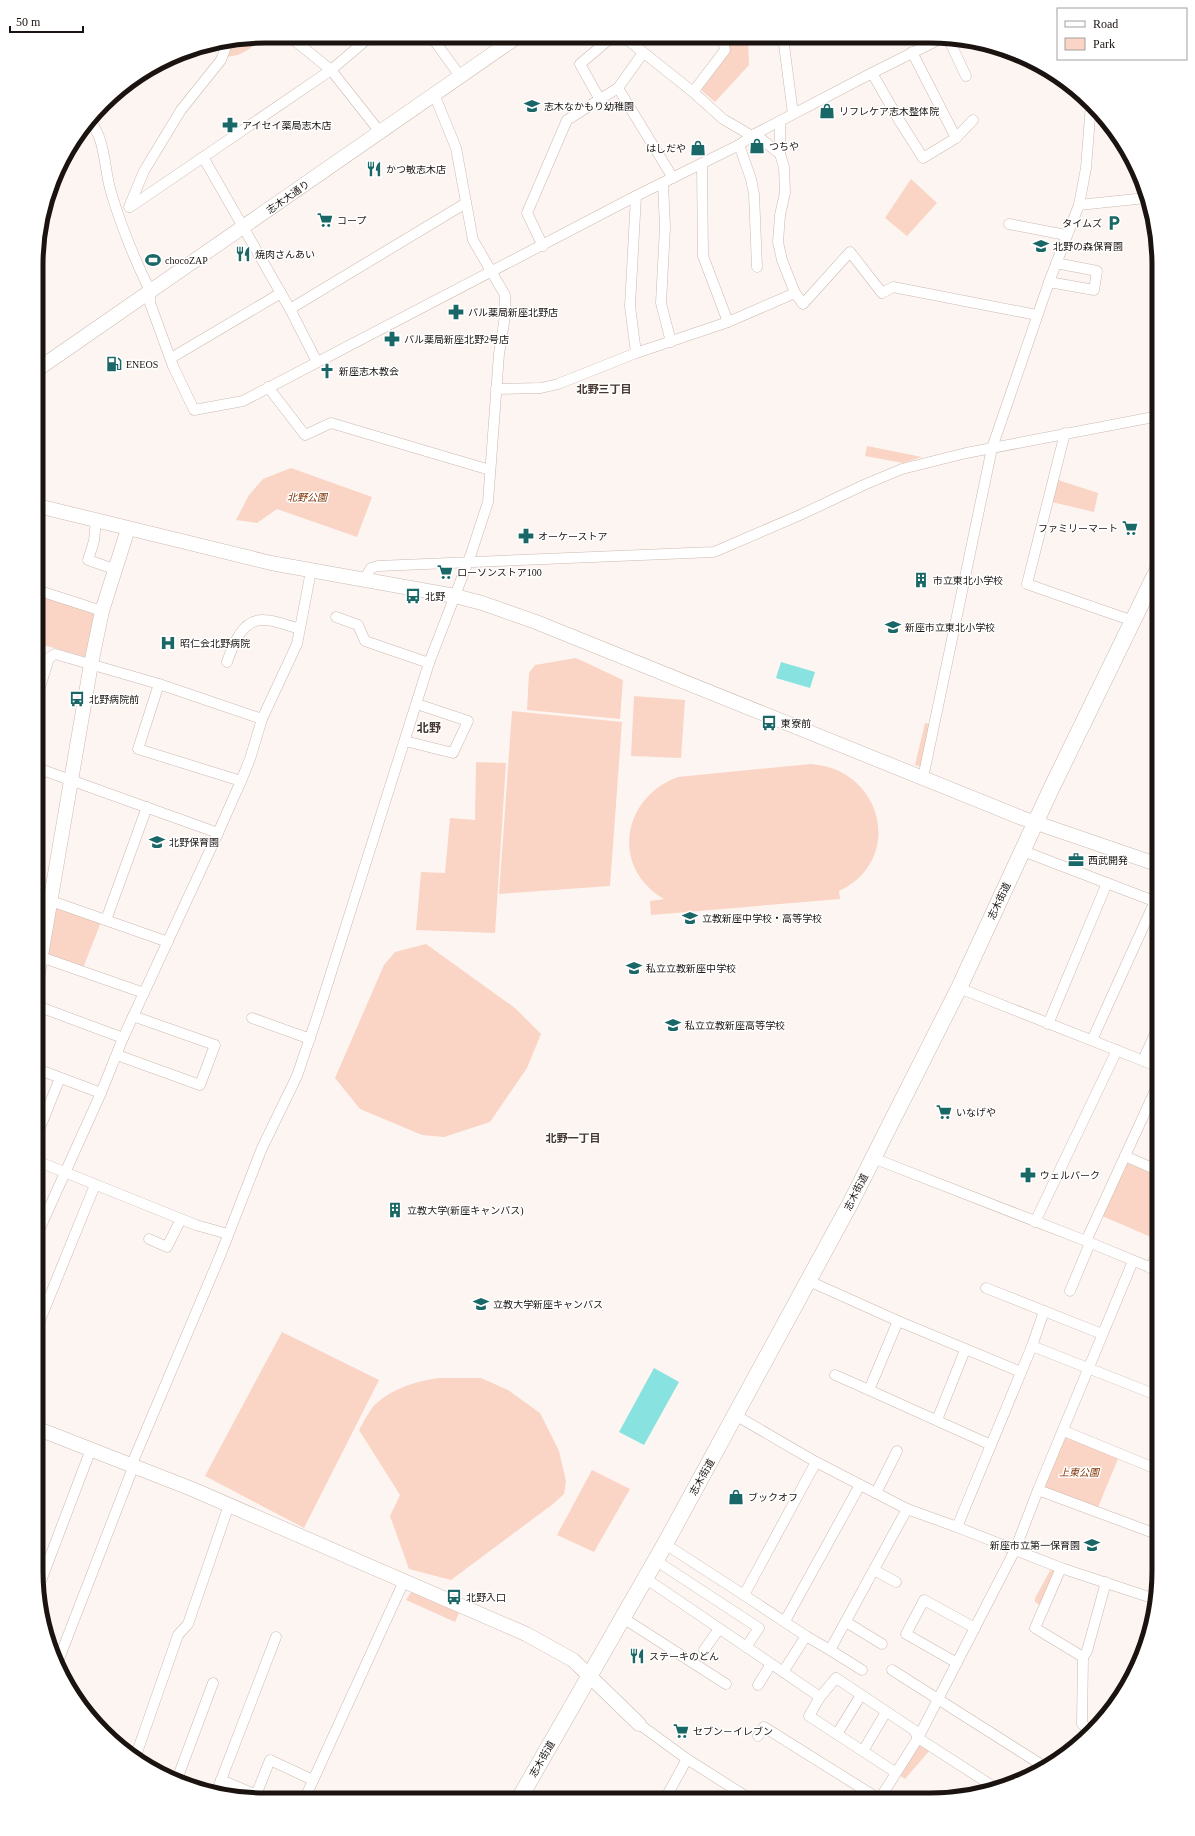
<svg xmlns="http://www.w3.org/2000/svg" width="1195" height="1836" viewBox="0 0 1195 1836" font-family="'Times New Roman','Noto Sans JP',serif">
<rect width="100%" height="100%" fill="#fdf5f1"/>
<g fill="#fad5c5">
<path d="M264,36C253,47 242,57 225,57L229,43Z"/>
<polygon points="723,37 748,37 749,65 715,102 702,91 702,86 727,52"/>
<polygon points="911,179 937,203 907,236 885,218"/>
<polygon points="867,446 922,457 903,463 865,456"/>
<polygon points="291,468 372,497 357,537 277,509 257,523 236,520 249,495 263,479"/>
<polygon points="1058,480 1098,493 1094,512 1052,502"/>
<polygon points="37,594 95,612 85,657 37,643"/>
<polygon points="576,658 623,680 620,719 527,710 529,673 535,665"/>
<polygon points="634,696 685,700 681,758 631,756"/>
<polygon points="512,711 622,722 610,886 499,894"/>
<polygon points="925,723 930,724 921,767 915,765"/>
<polygon points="476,762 506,763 495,933 416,930 421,872 445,873 450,818 475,820"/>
<path d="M811,764C883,769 905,860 839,891L840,899L651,915L650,901L664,899C610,868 622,797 678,777Z"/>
<polygon points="54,905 101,922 83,968 45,954"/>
<polygon points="426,944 515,1008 541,1034 527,1068 490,1122 444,1137 422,1135 360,1109 335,1078 384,965 395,952"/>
<polygon points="1127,1163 1159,1176 1158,1240 1102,1216"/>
<polygon points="282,1332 379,1380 304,1528 205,1476"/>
<path d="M440,1378H481L508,1390L540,1413L559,1451L566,1481L564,1494L553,1504L451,1580L409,1569L390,1516L400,1495L359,1430C363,1423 367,1415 372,1408C389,1389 416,1381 440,1378Z"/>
<polygon points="1064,1431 1120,1454 1096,1512 1038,1490"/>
<polygon points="592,1470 630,1489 594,1552 557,1535"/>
<polygon points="1051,1569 1054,1570 1054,1575 1040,1605 1035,1602 1035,1598"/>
<polygon points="411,1592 459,1613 455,1622 406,1600"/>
<polygon points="923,1745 930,1750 905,1779 899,1775 916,1747"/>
</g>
<g fill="#87e2e0">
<polygon points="781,662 815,672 810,688 776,678"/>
<polygon points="654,1368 679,1382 644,1445 619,1432"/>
</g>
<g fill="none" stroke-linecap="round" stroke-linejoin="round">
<defs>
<g id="street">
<polyline points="289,36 331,70 380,132"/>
<polyline points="431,36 460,76"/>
<polyline points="624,37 693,92 723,119 752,136"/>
<polyline points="783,37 793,114"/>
<polyline points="948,38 966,76"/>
<polyline points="872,73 899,120 923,158 956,138 912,52"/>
<polyline points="618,88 673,178"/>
<polyline points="693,92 725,50 723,41 718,37"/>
<polyline points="599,98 580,64 612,37"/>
<path d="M91,122C106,142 104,169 111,192C121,226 135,260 150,291V303L173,366L194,410L243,401L636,196L739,145L755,134L872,73L942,38"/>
<polyline points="755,134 780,154"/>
<polyline points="956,138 973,120"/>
<polyline points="739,145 751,179 754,194 757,267"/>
<polyline points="203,157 290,309 317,362"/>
<polyline points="702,164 703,256 728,322"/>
<polyline points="663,183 665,227 661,303 671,342"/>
<polyline points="1079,205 1146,198"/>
<polyline points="129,207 144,171 181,110 221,60 227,44"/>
<polyline points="130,207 331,70 371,36"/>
<polyline points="1009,224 1066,235"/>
<polyline points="543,246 527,213 567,120 618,88 643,53"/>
<polyline points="1049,282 1094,290 1097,271 1056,263"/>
<polyline points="795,293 803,304 850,252 882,293 893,287 1037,315"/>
<polyline points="290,309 466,203"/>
<polyline points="636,353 630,306 636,196"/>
<polyline points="171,358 281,293"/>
<polyline points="268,387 305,435 331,423 490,470"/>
<polyline points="496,389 541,388 558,384 636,353 728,322 795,293 782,260 778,242 780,215 785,193 784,167 780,154 780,121"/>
<polyline points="1065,433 1027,584 1133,621"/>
<polyline points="96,520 94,541 88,560 114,569"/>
<polyline points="364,580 371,568 378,566 714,552 800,515 866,484 902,469 966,453 1159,416"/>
<polyline points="37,590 102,611"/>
<polyline points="1147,592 1159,597"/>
<polyline points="336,617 358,625 365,641 429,663"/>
<path d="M227,662C233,645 242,619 264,620C275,620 288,626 298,628"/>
<polyline points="159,684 262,719 250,759 241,781"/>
<polyline points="37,697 49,658 55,654 159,684 138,749 241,781 218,833"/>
<polyline points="262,719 297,644 311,571"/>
<polyline points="405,741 453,753 468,721 417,704"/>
<polyline points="923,778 992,448 1049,282 1079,205 1086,168 1091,104"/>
<polyline points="1023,851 1159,903"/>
<polyline points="37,896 168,942"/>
<polyline points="106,920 147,807"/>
<polyline points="41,957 144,993"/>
<polyline points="959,988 1159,1067"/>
<polyline points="37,1006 123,1038"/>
<polyline points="252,1018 310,1039"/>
<polyline points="1048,1024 1107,883"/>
<polyline points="1092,1040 1155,901 1159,887"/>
<polyline points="117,1055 200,1085 215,1045 133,1016"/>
<polyline points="1143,1060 1159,1025"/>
<polyline points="37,1069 101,1093"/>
<polyline points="37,1135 60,1078"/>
<polyline points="1125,1156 1159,1171"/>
<polyline points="873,1158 1086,1241 1159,1271"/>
<polyline points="37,1161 196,1225 228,1234"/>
<polyline points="1035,1222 1117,1050"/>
<polyline points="36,1237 101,1093 123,1038 218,833 37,768"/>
<polyline points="149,1239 167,1247 181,1219"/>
<polyline points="1086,1241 1159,1082"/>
<polyline points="1150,1268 1159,1251"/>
<polyline points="809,1281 898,1321 1021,1372"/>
<polyline points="986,1288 1102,1334"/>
<polyline points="1070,1291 1090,1243"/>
<polyline points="898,1321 869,1390 991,1445"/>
<polyline points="36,1330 95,1185"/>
<polyline points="1032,1346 1044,1311"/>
<polyline points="835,1375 869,1390"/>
<polyline points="735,1415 816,1462 907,1509 957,1527 1061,1568 1155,1599"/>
<polyline points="937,1420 965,1350"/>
<polyline points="1064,1431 1159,1470"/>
<polyline points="1038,1490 1159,1535"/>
<polyline points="876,1493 897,1451"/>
<polyline points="957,1527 1032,1346 1159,1396"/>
<polyline points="665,1544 744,1595"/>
<polyline points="655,1560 759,1628 746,1647"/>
<polyline points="1061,1568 1035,1628 1083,1657 1082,1724 1087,1728 1087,1736"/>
<polyline points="874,1570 896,1582"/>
<polyline points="645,1578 820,1697 809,1716 895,1772"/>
<polyline points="39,1586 91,1449"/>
<polyline points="623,1618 726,1684"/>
<polyline points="785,1621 860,1485"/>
<polyline points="846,1622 882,1644"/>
<polyline points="806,1636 744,1595 816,1462"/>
<polyline points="704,1650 719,1629"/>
<polyline points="830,1650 862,1670"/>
<polyline points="1083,1657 1087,1651 1106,1582"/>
<polyline points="957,1663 906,1634 924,1600 975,1628"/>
<polyline points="57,1664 134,1465 134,1459 220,1256 262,1148 297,1076 318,1014 429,663 471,554 488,502 499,354 505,316 505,295 473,240 456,148 434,94"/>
<polyline points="892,1670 1045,1767"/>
<polyline points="783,1672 806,1636 830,1650 907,1509"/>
<polyline points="758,1685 771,1664"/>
<polyline points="820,1697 836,1678 914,1730 918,1738 994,1787"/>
<polyline points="639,1724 687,1759 750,1799"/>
<polyline points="837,1734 861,1695"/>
<polyline points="758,1736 764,1727 879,1799"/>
<polyline points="863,1751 886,1712"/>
<polyline points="135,1758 178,1635 188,1624 229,1505"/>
<polyline points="221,1780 264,1798"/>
<polyline points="176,1782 213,1683"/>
<polyline points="216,1793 276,1637"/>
<polyline points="256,1795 270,1760 313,1780"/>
<polyline points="305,1798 404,1581"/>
<polyline points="665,1799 687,1759"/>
<polyline points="879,1800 918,1738 1015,1550 1038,1490 1133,1261"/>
</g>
<g id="secondary">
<polyline points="38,369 517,37"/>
<polyline points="38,506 271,563 455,596 482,603 536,622 1022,818 1159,865"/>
<polyline points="37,979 91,664 102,611 128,529"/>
<polyline points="36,1428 192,1489 526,1634 573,1660 639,1724"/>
</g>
<polyline id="primary" points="519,1799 665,1544 850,1204 959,988 1051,789 1159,567"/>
</defs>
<use href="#street" stroke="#ccb9b0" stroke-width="11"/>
<use href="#secondary" stroke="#ccb9b0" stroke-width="15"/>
<use href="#primary" stroke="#ccb9b0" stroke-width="17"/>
<use href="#street" stroke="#fff" stroke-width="10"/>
<use href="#secondary" stroke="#fff" stroke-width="14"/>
<use href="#primary" stroke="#fff" stroke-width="16"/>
</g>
<defs>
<symbol id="school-bare" viewBox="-9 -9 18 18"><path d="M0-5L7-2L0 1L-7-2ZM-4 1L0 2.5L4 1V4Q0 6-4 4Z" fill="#196766" stroke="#fff" stroke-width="2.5" paint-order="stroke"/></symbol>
<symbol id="shop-bare" viewBox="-9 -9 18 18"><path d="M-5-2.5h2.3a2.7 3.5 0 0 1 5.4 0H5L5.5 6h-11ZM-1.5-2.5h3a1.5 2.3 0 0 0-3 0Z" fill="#196766" stroke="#fff" stroke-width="2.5" paint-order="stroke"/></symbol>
<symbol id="pharmacy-bare" viewBox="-9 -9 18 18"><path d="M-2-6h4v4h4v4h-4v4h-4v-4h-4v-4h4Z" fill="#196766" stroke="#fff" stroke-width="2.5" paint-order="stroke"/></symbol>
<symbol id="restaurant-bare" viewBox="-9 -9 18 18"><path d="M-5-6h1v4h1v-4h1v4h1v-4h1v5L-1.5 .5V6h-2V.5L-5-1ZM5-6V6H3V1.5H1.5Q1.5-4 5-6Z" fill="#196766" stroke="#fff" stroke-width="2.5" paint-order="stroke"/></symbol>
<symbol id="supermarket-bare" viewBox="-9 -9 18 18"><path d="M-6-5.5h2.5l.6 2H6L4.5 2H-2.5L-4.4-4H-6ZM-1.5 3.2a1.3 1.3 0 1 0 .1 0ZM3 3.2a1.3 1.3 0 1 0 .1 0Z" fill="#196766" stroke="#fff" stroke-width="2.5" paint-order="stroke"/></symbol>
<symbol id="parking-bare" viewBox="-9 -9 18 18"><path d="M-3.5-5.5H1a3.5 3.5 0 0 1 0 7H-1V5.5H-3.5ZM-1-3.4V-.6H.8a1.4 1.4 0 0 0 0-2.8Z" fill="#196766" stroke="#fff" stroke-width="2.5" paint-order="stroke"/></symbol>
<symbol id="stadium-bare" viewBox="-9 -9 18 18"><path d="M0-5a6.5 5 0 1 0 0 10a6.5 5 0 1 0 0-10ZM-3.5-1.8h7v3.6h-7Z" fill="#196766" stroke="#fff" stroke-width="2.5" paint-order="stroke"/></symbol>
<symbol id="fuel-bare" viewBox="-9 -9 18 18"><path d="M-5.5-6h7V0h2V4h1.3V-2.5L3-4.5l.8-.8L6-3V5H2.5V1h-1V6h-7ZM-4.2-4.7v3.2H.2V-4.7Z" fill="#196766" stroke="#fff" stroke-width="2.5" paint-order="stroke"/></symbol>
<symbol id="church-bare" viewBox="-9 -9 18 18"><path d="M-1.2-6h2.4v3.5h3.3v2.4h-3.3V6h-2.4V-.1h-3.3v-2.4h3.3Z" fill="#196766" stroke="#fff" stroke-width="2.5" paint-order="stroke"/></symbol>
<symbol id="building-bare" viewBox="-9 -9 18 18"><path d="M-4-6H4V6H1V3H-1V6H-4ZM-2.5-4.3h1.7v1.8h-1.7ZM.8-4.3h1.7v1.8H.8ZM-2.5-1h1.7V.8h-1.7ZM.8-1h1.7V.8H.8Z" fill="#196766" stroke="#fff" stroke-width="2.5" paint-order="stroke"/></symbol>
<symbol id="bus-bare" viewBox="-9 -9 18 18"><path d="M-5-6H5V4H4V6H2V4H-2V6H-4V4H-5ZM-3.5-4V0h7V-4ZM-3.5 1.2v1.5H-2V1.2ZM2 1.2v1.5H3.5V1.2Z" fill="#196766" stroke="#fff" stroke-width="2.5" paint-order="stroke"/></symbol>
<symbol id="hospital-bare" viewBox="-9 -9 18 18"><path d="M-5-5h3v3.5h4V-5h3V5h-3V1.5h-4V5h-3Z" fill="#196766" stroke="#fff" stroke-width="2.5" paint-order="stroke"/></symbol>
<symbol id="office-bare" viewBox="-9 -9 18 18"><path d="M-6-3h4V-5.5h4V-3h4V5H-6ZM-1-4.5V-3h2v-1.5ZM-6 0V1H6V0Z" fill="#196766" stroke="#fff" stroke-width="2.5" paint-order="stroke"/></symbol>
<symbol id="university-bare" viewBox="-9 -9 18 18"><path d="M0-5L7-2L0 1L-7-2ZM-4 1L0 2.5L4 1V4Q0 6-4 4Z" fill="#196766" stroke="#fff" stroke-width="2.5" paint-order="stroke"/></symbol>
</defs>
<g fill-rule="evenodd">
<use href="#school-bare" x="521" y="95" width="22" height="22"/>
<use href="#shop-bare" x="816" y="100" width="22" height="22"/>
<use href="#pharmacy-bare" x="219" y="114" width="22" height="22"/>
<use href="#shop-bare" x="746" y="135" width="22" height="22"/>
<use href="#shop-bare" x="687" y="137" width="22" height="22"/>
<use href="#restaurant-bare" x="363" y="158" width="22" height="22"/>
<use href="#supermarket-bare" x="314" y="209" width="22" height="22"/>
<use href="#parking-bare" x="1103" y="212" width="22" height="22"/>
<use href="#school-bare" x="1030" y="235" width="22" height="22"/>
<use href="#restaurant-bare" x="232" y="243" width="22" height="22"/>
<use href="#stadium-bare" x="142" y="249" width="22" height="22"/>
<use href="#pharmacy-bare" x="445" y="301" width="22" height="22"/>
<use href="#pharmacy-bare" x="381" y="328" width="22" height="22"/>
<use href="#fuel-bare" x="103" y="353" width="22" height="22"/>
<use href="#church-bare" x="316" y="360" width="22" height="22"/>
<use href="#supermarket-bare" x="1119" y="517" width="22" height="22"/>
<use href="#pharmacy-bare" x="515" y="525" width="22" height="22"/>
<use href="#supermarket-bare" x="434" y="561" width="22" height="22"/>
<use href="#building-bare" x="910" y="569" width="22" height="22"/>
<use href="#bus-bare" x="402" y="585" width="22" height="22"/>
<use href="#school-bare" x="882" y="616" width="22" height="22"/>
<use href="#hospital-bare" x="157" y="632" width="22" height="22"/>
<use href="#bus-bare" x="66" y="688" width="22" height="22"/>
<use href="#bus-bare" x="758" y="712" width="22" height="22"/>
<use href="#school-bare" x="146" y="831" width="22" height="22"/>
<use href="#office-bare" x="1065" y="849" width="22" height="22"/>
<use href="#school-bare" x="679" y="907" width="22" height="22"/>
<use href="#school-bare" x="623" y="957" width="22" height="22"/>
<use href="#school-bare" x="662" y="1014" width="22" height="22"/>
<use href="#supermarket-bare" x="933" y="1101" width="22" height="22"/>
<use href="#pharmacy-bare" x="1017" y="1164" width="22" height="22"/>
<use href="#building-bare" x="384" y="1199" width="22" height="22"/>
<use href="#university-bare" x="470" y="1293" width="22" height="22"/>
<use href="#shop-bare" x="725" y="1486" width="22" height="22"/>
<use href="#school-bare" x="1081" y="1534" width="22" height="22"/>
<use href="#bus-bare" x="443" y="1586" width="22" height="22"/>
<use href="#restaurant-bare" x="626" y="1645" width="22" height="22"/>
<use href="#supermarket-bare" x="670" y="1720" width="22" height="22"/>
</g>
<g text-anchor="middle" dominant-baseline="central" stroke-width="3" stroke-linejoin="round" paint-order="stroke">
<g font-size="10" fill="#1a1310" stroke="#fff" text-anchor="start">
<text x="544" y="106">志木なかもり幼稚園</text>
<text x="839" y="111">リフレケア志木整体院</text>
<text x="242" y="125">アイセイ薬局志木店</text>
<text x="769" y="146">つちや</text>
<text x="686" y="148" text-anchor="end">はしだや</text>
<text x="386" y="169">かつ敏志木店</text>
<text x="337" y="220">コープ</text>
<text x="1102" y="223" text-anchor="end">タイムズ</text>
<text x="1053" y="246">北野の森保育園</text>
<text x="255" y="254">焼肉さんあい</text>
<text x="165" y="260">chocoZAP</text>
<text x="468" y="312">パル薬局新座北野店</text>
<text x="404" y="339">パル薬局新座北野2号店</text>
<text x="126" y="364">ENEOS</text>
<text x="339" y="371">新座志木教会</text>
<text x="1118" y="528" text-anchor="end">ファミリーマート</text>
<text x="538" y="536">オーケーストア</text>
<text x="457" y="572">ローソンストア100</text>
<text x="933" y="580">市立東北小学校</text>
<text x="425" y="596">北野</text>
<text x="905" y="627">新座市立東北小学校</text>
<text x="180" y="643">昭仁会北野病院</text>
<text x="89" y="699">北野病院前</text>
<text x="781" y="723">東寮前</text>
<text x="169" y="842">北野保育園</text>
<text x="1088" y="860">西武開発</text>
<text x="702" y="918">立教新座中学校・高等学校</text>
<text x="646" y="968">私立立教新座中学校</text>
<text x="685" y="1025">私立立教新座高等学校</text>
<text x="956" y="1112">いなげや</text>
<text x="1040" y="1175">ウェルパーク</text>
<text x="407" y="1210">立教大学(新座キャンパス)</text>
<text x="493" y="1304">立教大学新座キャンパス</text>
<text x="748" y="1497">ブックオフ</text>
<text x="1080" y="1545" text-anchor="end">新座市立第一保育園</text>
<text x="466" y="1597">北野入口</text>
<text x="649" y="1656">ステーキのどん</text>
<text x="693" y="1731">セブン－イレブン</text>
</g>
<g font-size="10" fill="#1a1310" stroke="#fff">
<text transform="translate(288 197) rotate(-35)">志木大通り</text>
<text transform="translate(999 901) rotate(-65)">志木街道</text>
<text transform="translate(856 1192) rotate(-63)">志木街道</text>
<text transform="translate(702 1477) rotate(-61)">志木街道</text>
<text transform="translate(542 1759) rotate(-60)">志木街道</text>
</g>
<g font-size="10" font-style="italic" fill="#803404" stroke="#fff">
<text x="307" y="497">北野公園</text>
<text x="1079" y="1472">上東公園</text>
</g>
<g font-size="11" font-weight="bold" fill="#463730" stroke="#fff">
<text x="604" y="389">北野三丁目</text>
<text x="573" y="1138">北野一丁目</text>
</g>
<g font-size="12" font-weight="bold" fill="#463730" stroke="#fff">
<text x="429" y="728">北野</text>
</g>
</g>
<path d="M0 0H1195V1836H0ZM265 43H930A222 222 0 0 1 1152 265V1571A222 222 0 0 1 930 1793H265A222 222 0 0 1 43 1571V265A222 222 0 0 1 265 43Z" fill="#fff" fill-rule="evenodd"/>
<path fill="none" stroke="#1a1310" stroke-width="5" d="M265 43H930A222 222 0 0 1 1152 265V1571A222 222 0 0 1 930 1793H265A222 222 0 0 1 43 1571V265A222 222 0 0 1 265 43Z"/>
<rect x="1057" y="8" width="130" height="52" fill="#ffffff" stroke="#a3a19f"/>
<rect x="1065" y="21" width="20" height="6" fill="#ffffff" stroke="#a3a19f"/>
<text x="1093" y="28" font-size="12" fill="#1a1310">Road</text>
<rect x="1065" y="38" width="20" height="12" fill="#fad5c5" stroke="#a3a19f"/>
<text x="1093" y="48" font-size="12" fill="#1a1310">Park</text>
<path d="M10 26v6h73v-6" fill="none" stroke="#1a1310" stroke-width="2"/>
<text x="16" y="26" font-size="12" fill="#1a1310" stroke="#ffffff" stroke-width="3" paint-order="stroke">50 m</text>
</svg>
